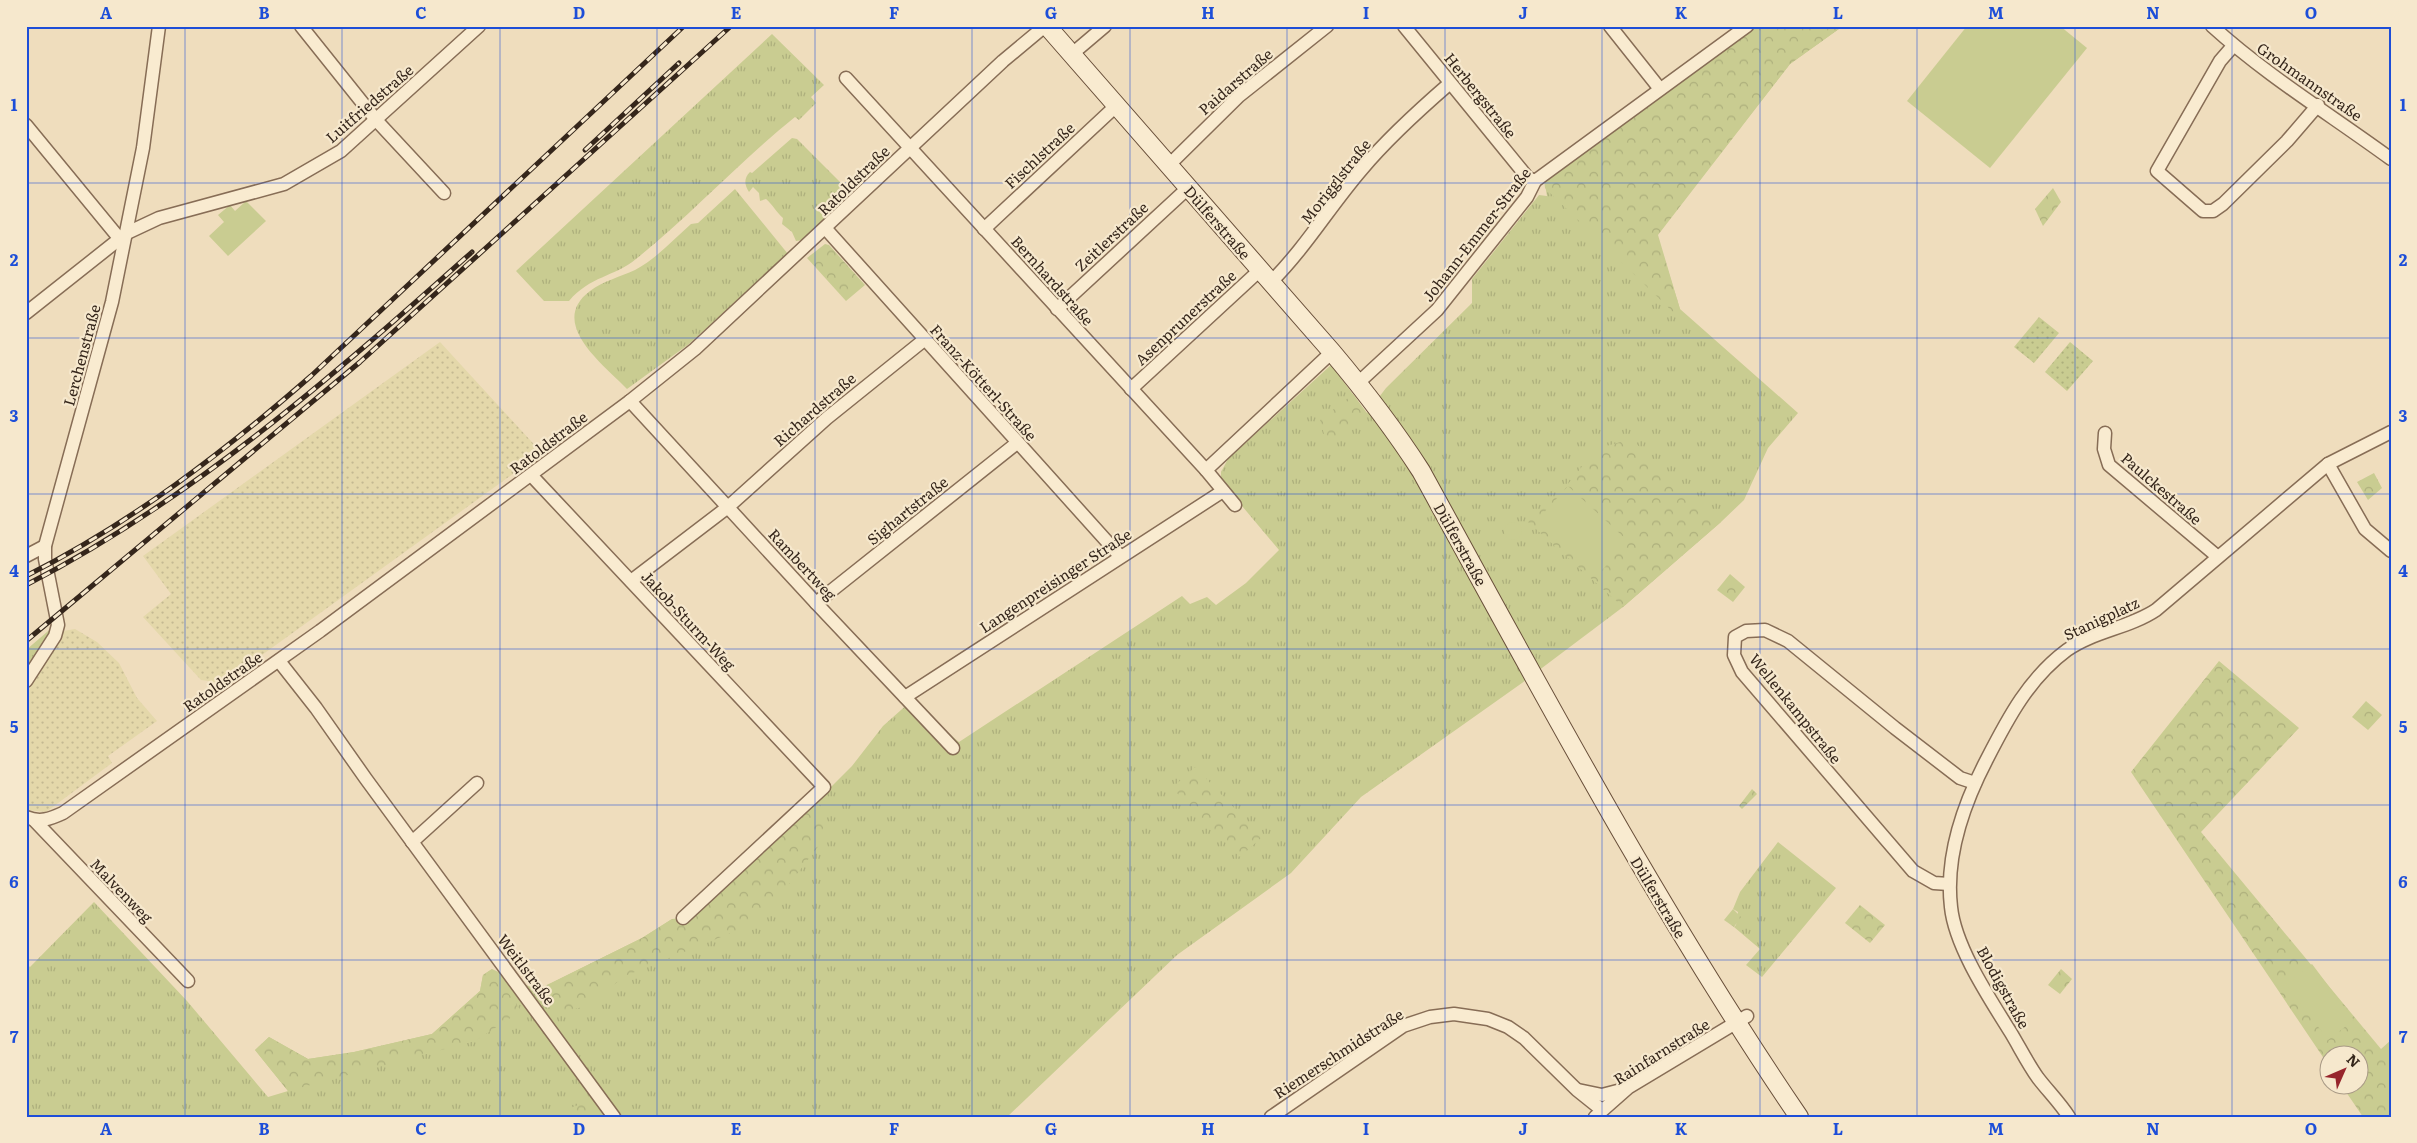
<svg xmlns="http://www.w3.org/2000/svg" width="2417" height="1143" viewBox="0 0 2417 1143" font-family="Literata,serif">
<defs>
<pattern id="farmland-dots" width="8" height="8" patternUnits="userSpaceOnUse" patternTransform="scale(1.25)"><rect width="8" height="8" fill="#e4d8aa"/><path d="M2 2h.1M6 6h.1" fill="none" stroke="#c4b992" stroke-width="1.8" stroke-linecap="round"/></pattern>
<pattern id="grass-tufts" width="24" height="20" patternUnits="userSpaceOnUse" patternTransform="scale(1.25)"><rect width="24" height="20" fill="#c9cc91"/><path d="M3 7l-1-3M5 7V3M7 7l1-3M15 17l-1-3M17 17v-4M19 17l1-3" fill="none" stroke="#adaf7c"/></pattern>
<pattern id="forest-crowns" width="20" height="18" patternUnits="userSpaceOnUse" patternTransform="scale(1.25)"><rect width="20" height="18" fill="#c9cc91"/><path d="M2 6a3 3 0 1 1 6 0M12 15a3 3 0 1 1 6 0" fill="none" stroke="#adaf7c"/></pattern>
<pattern id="garden-dots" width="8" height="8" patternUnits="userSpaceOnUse" patternTransform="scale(1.25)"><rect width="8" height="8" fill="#c9cc91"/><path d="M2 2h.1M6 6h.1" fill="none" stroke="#adaf7c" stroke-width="1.8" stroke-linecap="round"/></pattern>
</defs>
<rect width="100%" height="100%" fill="#efddbd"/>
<g fill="url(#farmland-dots)">
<polygon points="440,342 542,453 223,683 201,680 143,617 171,594 143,556"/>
<polygon points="75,629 97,642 119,663 137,698 157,721 108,756 112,763 46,812 27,810 26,678 57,632"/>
</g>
<g fill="url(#grass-tufts)">
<polygon points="1758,26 1843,26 1790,64 1657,235 1680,309 1798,413 1768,448 1744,500 1721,522 1623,607 1522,683 1361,797 1291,873 1177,955 1007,1117 26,1117 26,964 30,967 94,902 187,1001 268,1097 288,1091 255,1050 269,1037 308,1059 354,1052 432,1034 480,991 483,975 492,969 537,990 642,938 672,919 689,918 816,802 852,766 883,726 910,702 959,742 1182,596 1190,604 1207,597 1216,605 1246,583 1279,550 1221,481 1221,472 1228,459 1331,365 1367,413 1386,388 1472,303 1472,279 1539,195 1547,196 1544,179"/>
<path d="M772,34L824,85L811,97L816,103L799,120L795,117C740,161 692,214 636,259C614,277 590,276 569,301H544L516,271Z"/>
<path d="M792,138L797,139L850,192L846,200L803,240L796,241L792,232L782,224L783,218C776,212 773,205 766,199L760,201L759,193L753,187L749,192C744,184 744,178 750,172L752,173Z"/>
<path d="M735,189L788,254L689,344L627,389C604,365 547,323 590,291C603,281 620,277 635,270C656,259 674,239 691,224L698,223Z"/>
<polygon points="54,626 26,678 26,650"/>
<polygon points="1778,842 1836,888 1762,977 1746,965 1760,949 1734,927 1736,925 1738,912 1733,909 1740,892"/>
</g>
<g fill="url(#forest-crowns)">
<polygon points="1758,26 1843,26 1790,64 1658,235 1680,309 1675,314 1545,188 1544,179"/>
<polygon points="2053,188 2061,202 2043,226 2035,209"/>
<polygon points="825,244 829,245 865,285 846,301 807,258"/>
<polygon points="1353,394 1366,413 1328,448 1320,420"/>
<polygon points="1631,439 1721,522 1623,607 1528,522 1568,484 1596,449"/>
<polygon points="2374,473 2382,488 2368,500 2357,482"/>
<polygon points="1730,574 1745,587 1733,602 1717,590"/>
<polygon points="2219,661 2299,728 2201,832 2381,1049 2391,1040 2391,1117 2363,1117 2342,1086 2360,1086 2360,1056 2330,1056 2329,1066 2131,772"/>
<polygon points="2366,701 2382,715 2368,730 2352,717"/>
<polygon points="1195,767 1262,837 1240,857 1172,788"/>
<polygon points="1752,789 1757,794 1742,809 1739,806"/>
<polygon points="816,802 823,809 825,819 820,844 790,883 748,926 625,976 587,1006 554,1014 537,990 642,938 672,919 689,918"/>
<polygon points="1860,905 1885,925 1870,943 1845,923"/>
<polygon points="1733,909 1741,917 1734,927 1724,920"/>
<polygon points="492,969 521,1011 475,1041 288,1091 255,1050 269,1037 308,1059 354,1052 432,1034 480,991 483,975"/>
<polygon points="2061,969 2072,979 2060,994 2048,985"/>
<polygon points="586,1102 600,1108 606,1117 547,1117"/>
</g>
<g fill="url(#garden-dots)">
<polygon points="2039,317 2059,333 2034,363 2014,347"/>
<polygon points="2070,342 2093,361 2067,391 2045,372"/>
</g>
<g fill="#c9cc91">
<polygon points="1967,26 2060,26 2087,48 1990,168 1907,101"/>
<polygon points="246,201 266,221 228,256 209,236 224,222 218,215 230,205 235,211"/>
<polygon points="1568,486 1628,541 1597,576 1536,521"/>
<circle cx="1513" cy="531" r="9"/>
<polygon points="2312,964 2354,1020 2328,1040 2286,984"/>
</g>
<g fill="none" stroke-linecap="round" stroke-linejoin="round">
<defs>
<g id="minor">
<polyline points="301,26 377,121 444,193"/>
<polyline points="1404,26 1528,178 1535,181"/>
<polyline points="1610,26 1660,89"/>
<path d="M2212,26C2267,76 2331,115 2391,159"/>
<polyline points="2233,46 2220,61 2157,171 2203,211 2213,211 2223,204 2287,141 2318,105"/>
<polyline points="1072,54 1105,26"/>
<polyline points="846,78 1206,470 1235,505"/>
<polyline points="26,125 119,238"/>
<polyline points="1169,165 1239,96 1327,26"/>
<polyline points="826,229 1120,556"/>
<polyline points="984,229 1117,105"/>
<path d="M1271,282C1306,247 1330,206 1362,169C1388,138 1419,110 1449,84"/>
<polyline points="1057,309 1188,188"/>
<polyline points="26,313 127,233 159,218 284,184 341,151 479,26"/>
<polyline points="1358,383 1437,310 1527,197 1535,181 1747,26"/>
<polyline points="1131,389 1260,270"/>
<polyline points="630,401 816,603 953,748"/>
<polyline points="2105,433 2104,449 2109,465 2218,557"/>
<polyline points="2328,464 2365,529 2391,551"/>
<polyline points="1206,470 1332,352"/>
<polyline points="531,475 824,787 683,918"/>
<polyline points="26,556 45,546"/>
<polyline points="631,581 728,507 827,418 924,340"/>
<polyline points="816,603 1017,443"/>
<polyline points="279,661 316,708 366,779 614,1117"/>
<polyline points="26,681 55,636 58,625 45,559 45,546 112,302 143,148 159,26"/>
<polyline points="905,697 1223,491"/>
<path d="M26,817C40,823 50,819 63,813L320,631L630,401L695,349L1003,61L1045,26"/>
<polyline points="34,820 188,981"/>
<polyline points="412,842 477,783"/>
<polyline points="1949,884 1934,883 1913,871 1742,672 1734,655 1735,637 1746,631 1765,630 1788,641 1895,728 1960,778 1975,783"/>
<polyline points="1578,1090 1602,1095 1625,1089"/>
<polyline points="1271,1117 1403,1026 1430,1017 1454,1014 1488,1019 1508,1027 1524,1038 1577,1090 1602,1110"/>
<polyline points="1595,1117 1629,1087 1747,1016"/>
<path d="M2069,1117C2060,1103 2048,1091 2038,1078C2028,1064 2020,1048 2011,1033C1990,999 1955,947 1951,907C1945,856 1964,803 1987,759C2008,718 2029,678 2067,650C2094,631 2129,628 2156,610L2328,464L2391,432"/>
</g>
<path id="secondary" d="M1047,26L1332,352C1364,390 1394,429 1421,471C1541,690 1658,910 1799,1117"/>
</defs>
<use href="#minor" stroke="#876d56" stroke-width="15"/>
<use href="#secondary" stroke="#684e39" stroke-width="20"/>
<use href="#minor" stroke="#f9ebd0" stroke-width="12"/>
<use href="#secondary" stroke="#f9ebd0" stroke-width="18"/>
<defs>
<g id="rail">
<polyline points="585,150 679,63"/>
<path d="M26,576C131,523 223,453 311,376L684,26"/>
<path d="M26,585C193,499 333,376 472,252"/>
<polyline points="26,641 360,362 731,26"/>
</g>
</defs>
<use href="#rail" stroke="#35261b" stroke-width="5"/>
<use href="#rail" stroke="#f6e8cd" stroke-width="3" stroke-dasharray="9" stroke-linecap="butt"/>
</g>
<path fill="none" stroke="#1d4ed8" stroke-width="1" stroke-opacity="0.55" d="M185,26V1117M342,26V1117M500,26V1117M657,26V1117M815,26V1117M972,26V1117M1130,26V1117M1287,26V1117M1445,26V1117M1602,26V1117M1760,26V1117M1917,26V1117M2075,26V1117M2232,26V1117M26,183H2391M26,338H2391M26,494H2391M26,649H2391M26,805H2391M26,960H2391"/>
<g text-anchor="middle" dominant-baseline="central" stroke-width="4.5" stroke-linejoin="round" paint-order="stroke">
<g font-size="15" fill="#35261b" stroke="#f6e8cd">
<text transform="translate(1235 81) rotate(-41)">Paidarstraße</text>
<text transform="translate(2310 81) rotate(35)">Grohmannstraße</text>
<text transform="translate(1481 95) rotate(51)">Herbergstraße</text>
<text transform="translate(369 103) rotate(-41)">Luitfriedstraße</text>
<text transform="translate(1039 155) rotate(-43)">Fischlstraße</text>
<text transform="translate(853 180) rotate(-44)">Ratoldstraße</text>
<text transform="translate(1335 181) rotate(-52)">Morigglstraße</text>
<text transform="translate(1218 222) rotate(49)">Dülferstraße</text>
<text transform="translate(1476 234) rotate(-52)">Johann-Emmer-Straße</text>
<text transform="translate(1111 236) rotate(-43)">Zeitlerstraße</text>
<text transform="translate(1053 280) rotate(48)">Bernhardstraße</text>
<text transform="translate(1185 317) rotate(-43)">Asenprunerstraße</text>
<text transform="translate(81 355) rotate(-75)">Lerchenstraße</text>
<text transform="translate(984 382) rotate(48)">Franz-Kötterl-Straße</text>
<text transform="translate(814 409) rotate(-41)">Richardstraße</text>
<text transform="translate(548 442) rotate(-37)">Ratoldstraße</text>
<text transform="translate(2162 488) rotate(41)">Paulckestraße</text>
<text transform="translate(907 510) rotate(-39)">Sighartstraße</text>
<text transform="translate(1461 544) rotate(61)">Dülferstraße</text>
<text transform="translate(803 564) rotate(47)">Rambertweg</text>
<text transform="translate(1055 580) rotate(-33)">Langenpreisinger Straße</text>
<text transform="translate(2101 618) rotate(-25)">Stanigplatz</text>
<text transform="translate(689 620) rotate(47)">Jakob-Sturm-Weg</text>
<text transform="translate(222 681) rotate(-35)">Ratoldstraße</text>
<text transform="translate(1796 708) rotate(51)">Wellenkampstraße</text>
<text transform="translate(122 890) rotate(46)">Malvenweg</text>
<text transform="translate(1659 897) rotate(59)">Dülferstraße</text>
<text transform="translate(527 969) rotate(53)">Weitlstraße</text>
<text transform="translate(2004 987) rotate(61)">Blodigstraße</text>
<text transform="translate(1661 1051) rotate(-32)">Rainfarnstraße</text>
<text transform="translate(1338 1053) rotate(-33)">Riemerschmidstraße</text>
</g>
</g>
<rect width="2417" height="1143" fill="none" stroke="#f6e8cd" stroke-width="55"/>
<g transform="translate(2344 1070) rotate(45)"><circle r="24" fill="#f6e8cd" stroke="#a99a86"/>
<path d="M0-4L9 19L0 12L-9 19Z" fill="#97252c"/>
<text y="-8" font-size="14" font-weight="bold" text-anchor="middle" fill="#35261b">N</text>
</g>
<rect x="28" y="28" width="2362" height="1088" fill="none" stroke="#1d4ed8" stroke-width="2"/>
<g font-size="16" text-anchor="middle" font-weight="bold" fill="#1d4ed8">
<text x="106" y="19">A</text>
<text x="264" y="19">B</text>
<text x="421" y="19">C</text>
<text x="579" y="19">D</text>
<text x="736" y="19">E</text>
<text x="894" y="19">F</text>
<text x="1051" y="19">G</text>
<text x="1208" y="19">H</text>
<text x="1366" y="19">I</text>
<text x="1523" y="19">J</text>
<text x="1681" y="19">K</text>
<text x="1838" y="19">L</text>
<text x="1996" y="19">M</text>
<text x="2153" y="19">N</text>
<text x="2311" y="19">O</text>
<text x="14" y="111">1</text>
<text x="2403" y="111">1</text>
<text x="14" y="266">2</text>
<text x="2403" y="266">2</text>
<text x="14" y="422">3</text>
<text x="2403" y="422">3</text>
<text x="14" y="577">4</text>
<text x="2403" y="577">4</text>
<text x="14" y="733">5</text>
<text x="2403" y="733">5</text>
<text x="14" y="888">6</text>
<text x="2403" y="888">6</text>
<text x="14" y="1043">7</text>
<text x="2403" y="1043">7</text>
<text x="106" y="1135">A</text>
<text x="264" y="1135">B</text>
<text x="421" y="1135">C</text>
<text x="579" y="1135">D</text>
<text x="736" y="1135">E</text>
<text x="894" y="1135">F</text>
<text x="1051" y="1135">G</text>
<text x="1208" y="1135">H</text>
<text x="1366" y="1135">I</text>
<text x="1523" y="1135">J</text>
<text x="1681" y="1135">K</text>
<text x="1838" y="1135">L</text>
<text x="1996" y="1135">M</text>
<text x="2153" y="1135">N</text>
<text x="2311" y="1135">O</text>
</g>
</svg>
